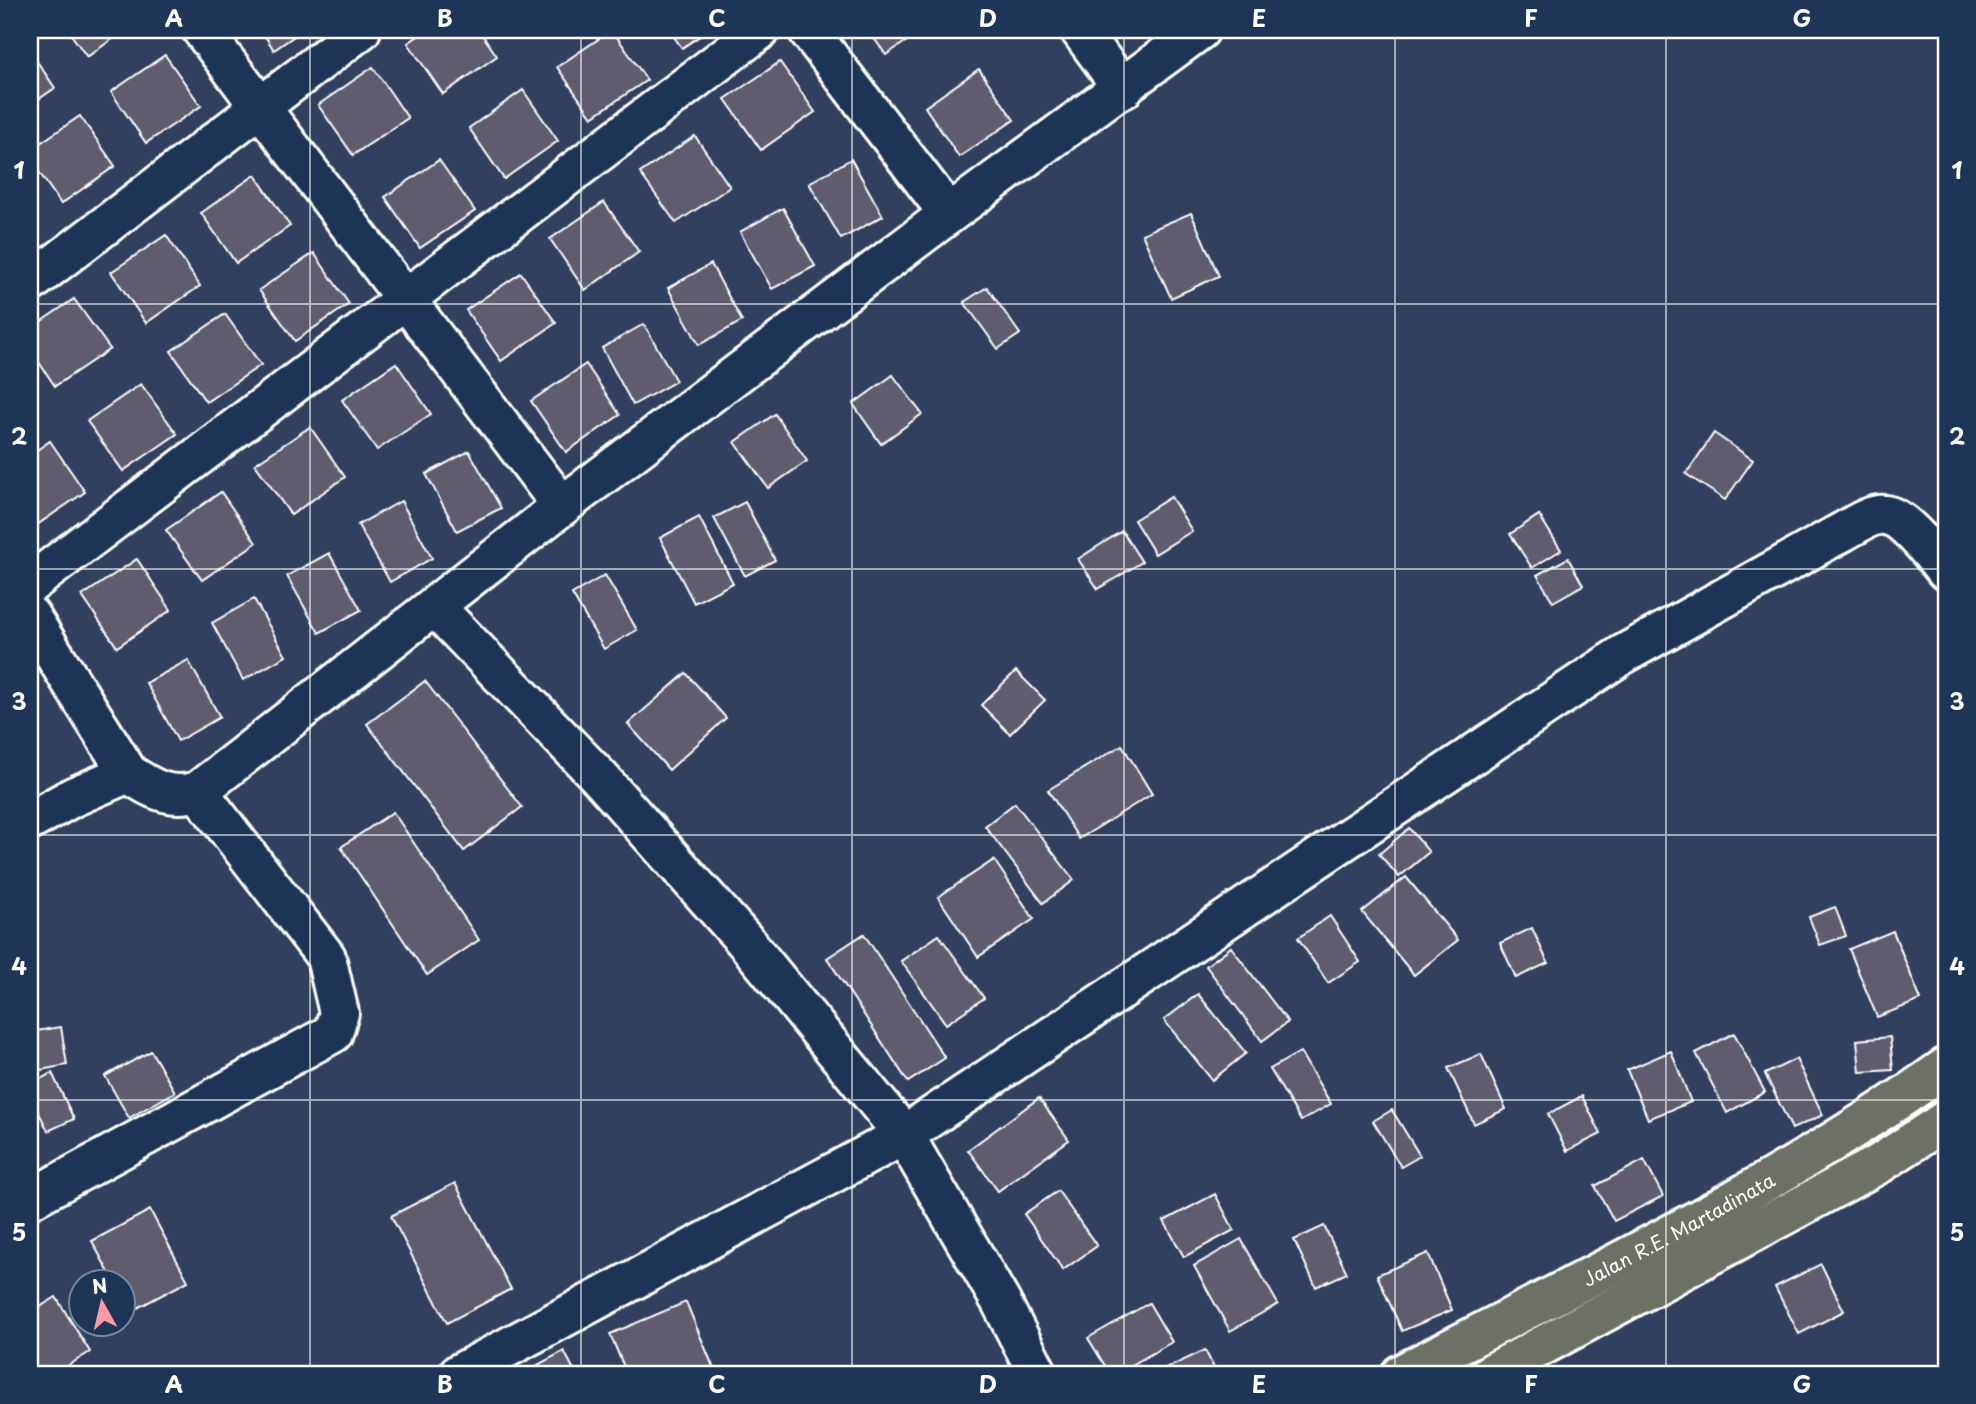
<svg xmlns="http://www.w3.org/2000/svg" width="1976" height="1404" viewBox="0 0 1976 1404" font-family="'Playpen Sans',sans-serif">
<rect width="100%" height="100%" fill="#31405e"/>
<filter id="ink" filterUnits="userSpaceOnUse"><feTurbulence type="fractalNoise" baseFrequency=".0143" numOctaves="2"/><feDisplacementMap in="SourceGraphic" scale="14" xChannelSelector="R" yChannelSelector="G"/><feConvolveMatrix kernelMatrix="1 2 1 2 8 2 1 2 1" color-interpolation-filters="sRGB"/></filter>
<g filter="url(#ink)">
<g fill="#5f5b6e" stroke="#fff" stroke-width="2">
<polygon points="68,30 125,30 87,57"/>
<polygon points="261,30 303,30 274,50"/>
<polygon points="427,30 479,30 497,56 443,94 408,43"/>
<polygon points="612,30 647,80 592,117 557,67"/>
<polygon points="669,30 709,30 682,48"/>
<polygon points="868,30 923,30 886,55"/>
<polygon points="30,51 55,88 30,105"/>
<polygon points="165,55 201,106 146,143 111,92"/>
<polygon points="780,62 815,112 761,150 725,99"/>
<polygon points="373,67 408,118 353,155 318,105"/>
<polygon points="979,69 1014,120 959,157 925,107"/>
<polygon points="523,90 558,141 504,179 469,128"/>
<polygon points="80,116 115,166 61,204 30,159 30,150"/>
<polygon points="695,136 730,187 676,223 640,173"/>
<polygon points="851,159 883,216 841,239 809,183"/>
<polygon points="439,160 475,211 420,248 385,197"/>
<polygon points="255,175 290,226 236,263 201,213"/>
<polygon points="604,202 639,252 585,290 550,239"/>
<polygon points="783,208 815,266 772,289 740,232"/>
<polygon points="1191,213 1219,276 1171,298 1142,234"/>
<polygon points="166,235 200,286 146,323 111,272"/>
<polygon points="314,253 349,304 295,341 259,290"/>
<polygon points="711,264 742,321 699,345 668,288"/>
<polygon points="521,273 556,323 501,361 466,310"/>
<polygon points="987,287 1020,334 998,349 964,302"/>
<polygon points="74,299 110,349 55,386 30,349 30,329"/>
<polygon points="225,314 261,365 206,402 171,351"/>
<polygon points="644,324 676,381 633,405 602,348"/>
<polygon points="396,363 431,414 377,450 342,400"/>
<polygon points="586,364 620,415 566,452 531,401"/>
<polygon points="893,375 922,414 881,444 853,404"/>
<polygon points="141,384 177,434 123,471 87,421"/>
<polygon points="775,414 807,461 768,488 735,442"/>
<polygon points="310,427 345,477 291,515 255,464"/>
<polygon points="1714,433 1753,460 1725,500 1686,474"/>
<polygon points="50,441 85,492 31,529 30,455"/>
<polygon points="469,451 501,508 457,531 426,474"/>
<polygon points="221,492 256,543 202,580 166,530"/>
<polygon points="1171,497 1192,531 1155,554 1134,520"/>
<polygon points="401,501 432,558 390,582 358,525"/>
<polygon points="745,502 775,560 745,576 714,518"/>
<polygon points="1539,515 1561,550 1532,568 1510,534"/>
<polygon points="699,517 733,583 694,603 660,538"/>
<polygon points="1122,531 1142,562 1098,589 1078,559"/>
<polygon points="329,553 361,610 319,633 287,576"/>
<polygon points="1568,558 1583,585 1553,602 1537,575"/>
<polygon points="137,559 171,610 117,647 82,596"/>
<polygon points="605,575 637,630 604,649 572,594"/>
<polygon points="254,599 286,656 243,680 212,623"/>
<polygon points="188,660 220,717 178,741 146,683"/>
<polygon points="1016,671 1045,700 1010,734 981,705"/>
<polygon points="686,673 726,718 669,770 628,724"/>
<polygon points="425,681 522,807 464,851 367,724"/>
<polygon points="1122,745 1152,794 1079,839 1048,790"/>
<polygon points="1015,803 1074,880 1043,903 985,826"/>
<polygon points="393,812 479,940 427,975 341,847"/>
<polygon points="1409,828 1429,852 1399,877 1379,854"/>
<polygon points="994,860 1034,919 978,957 938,897"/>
<polygon points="1406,877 1458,940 1414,975 1362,912"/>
<polygon points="1835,907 1846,936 1820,945 1809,917"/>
<polygon points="1330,916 1360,962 1328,983 1298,938"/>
<polygon points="1532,928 1548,963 1516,978 1500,943"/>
<polygon points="1893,931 1921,1000 1877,1017 1849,949"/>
<polygon points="864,934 945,1058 908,1082 827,958"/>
<polygon points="939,935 984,998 946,1024 901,961"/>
<polygon points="1231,947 1288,1022 1262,1041 1206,966"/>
<polygon points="1198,994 1246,1053 1212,1080 1164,1020"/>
<polygon points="61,1027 67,1065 30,1072 30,1032"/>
<polygon points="1734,1033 1765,1092 1727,1113 1696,1053"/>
<polygon points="1890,1037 1893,1070 1860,1072 1857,1040"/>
<polygon points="151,1051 175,1092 129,1118 105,1076"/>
<polygon points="1671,1051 1691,1102 1648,1119 1627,1070"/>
<polygon points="1300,1052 1331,1104 1301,1121 1270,1069"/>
<polygon points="1481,1054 1506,1109 1474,1124 1448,1068"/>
<polygon points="1796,1059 1823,1115 1792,1129 1765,1074"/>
<polygon points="52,1073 74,1119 48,1131 30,1095 30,1084"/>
<polygon points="1582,1096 1601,1134 1567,1151 1548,1114"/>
<polygon points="1039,1098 1069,1140 998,1191 968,1150"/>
<polygon points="1392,1110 1420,1156 1401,1167 1373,1121"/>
<polygon points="1644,1160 1663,1196 1614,1221 1595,1186"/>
<polygon points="455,1183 511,1289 447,1323 391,1216"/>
<polygon points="1058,1191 1097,1246 1063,1270 1024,1214"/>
<polygon points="1215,1194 1234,1230 1184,1257 1164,1221"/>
<polygon points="150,1210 188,1281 130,1312 122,1297 122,1282 114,1282 92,1241"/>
<polygon points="1324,1226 1347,1273 1316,1287 1294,1240"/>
<polygon points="1241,1239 1278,1304 1230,1331 1194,1266"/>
<polygon points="1428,1253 1452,1310 1402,1331 1377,1275"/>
<polygon points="1821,1264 1844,1311 1799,1334 1775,1287"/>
<polygon points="56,1297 90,1352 54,1374 40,1374 30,1358 30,1313"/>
<polygon points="686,1302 714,1369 700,1374 627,1374 610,1334"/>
<polygon points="1149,1303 1172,1342 1116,1374 1110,1374 1088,1338"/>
<polygon points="1205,1350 1217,1374 1160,1374 1159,1372"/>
<polygon points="564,1351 576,1374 528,1374 526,1371"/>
</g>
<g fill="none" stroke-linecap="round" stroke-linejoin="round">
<defs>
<g id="minor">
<polyline points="202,30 562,506"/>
<polyline points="808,30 949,214"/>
<polyline points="1080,30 1123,89"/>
<polyline points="30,283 361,30"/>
<polyline points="30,584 760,30"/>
<polyline points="434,606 600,778 747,943 904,1135 1001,1302 1038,1374"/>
<path d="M30,616L128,773C150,788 170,800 198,791L562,506L949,214L1200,30"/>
<polyline points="30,821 73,797 128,773"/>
<polyline points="30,1199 333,1033 339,1013 326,957 198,791"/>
<path d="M458,1374L904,1135L1622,655L1844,531C1855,525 1872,513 1885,515C1905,517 1933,556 1946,571"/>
</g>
<g id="highway">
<path id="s1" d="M1401,1374C1586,1278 1776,1188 1946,1067"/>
<polyline points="1490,1374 1879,1164 1946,1120"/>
</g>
</defs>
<use href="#minor" stroke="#fff" stroke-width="44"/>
<use href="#highway" stroke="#fff" stroke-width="44"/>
<use href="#minor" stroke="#1d3557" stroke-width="38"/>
<use href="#highway" stroke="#6c7065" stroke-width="38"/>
</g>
</g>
<path fill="none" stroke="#fff" stroke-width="2" stroke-opacity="0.55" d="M310,30V1374M581,30V1374M852,30V1374M1124,30V1374M1395,30V1374M1666,30V1374M30,304H1946M30,569H1946M30,835H1946M30,1100H1946"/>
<g text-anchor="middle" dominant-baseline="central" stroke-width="6" stroke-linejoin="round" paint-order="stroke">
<g font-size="19" fill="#fff" stroke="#1d3557">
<text stroke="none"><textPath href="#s1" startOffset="313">Jalan R.E. Martadinata</textPath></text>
</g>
</g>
<rect width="1976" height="1404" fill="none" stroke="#1d3557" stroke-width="77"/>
<g transform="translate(102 1303) rotate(352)"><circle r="33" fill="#1d3557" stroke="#77869a" stroke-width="2"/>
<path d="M0-5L12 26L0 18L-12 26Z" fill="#ff9aa2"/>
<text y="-10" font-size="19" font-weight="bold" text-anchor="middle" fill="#ffffff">N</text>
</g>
<rect x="38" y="38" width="1900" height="1328" fill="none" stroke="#fff" stroke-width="2.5"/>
<g font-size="23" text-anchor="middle" font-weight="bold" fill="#fff">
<text x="174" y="27">A</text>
<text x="445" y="27">B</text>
<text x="717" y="27">C</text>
<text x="988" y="27">D</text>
<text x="1259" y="27">E</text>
<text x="1531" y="27">F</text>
<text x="1802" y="27">G</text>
<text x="19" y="179">1</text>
<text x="1957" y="179">1</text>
<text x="19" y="445">2</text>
<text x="1957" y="445">2</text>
<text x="19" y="710">3</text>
<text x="1957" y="710">3</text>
<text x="19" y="975">4</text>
<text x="1957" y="975">4</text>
<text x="19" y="1241">5</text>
<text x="1957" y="1241">5</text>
<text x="174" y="1393">A</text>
<text x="445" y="1393">B</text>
<text x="717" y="1393">C</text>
<text x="988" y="1393">D</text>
<text x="1259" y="1393">E</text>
<text x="1531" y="1393">F</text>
<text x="1802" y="1393">G</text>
</g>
</svg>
